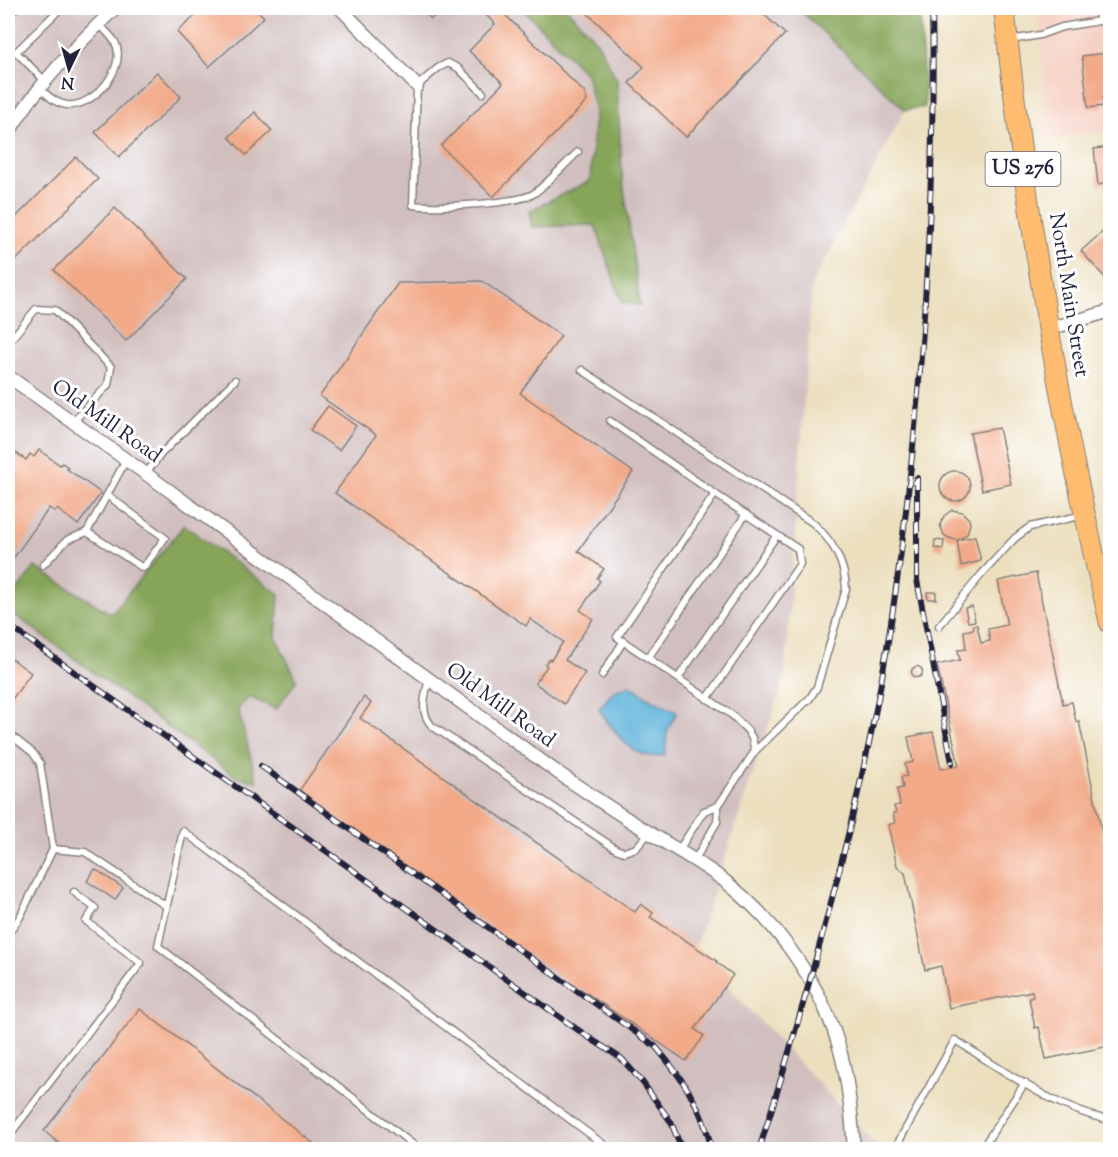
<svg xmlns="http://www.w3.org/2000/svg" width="1118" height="1157" viewBox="0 0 1118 1157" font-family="'Sorts Mill Goudy',serif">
<rect width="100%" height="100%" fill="#fff"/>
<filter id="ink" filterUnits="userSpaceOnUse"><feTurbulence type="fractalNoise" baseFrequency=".0167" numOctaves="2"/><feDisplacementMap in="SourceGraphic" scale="12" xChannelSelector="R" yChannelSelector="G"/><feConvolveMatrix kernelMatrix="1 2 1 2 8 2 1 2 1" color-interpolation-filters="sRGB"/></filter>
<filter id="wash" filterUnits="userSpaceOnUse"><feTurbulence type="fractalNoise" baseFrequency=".008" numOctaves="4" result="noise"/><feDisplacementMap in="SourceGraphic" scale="24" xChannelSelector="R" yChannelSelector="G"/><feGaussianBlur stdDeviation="1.35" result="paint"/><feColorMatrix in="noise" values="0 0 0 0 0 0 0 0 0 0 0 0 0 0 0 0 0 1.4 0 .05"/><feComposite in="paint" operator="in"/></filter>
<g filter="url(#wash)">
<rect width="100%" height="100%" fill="#ecdfbe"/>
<polygon fill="#f6d1c5" points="1039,8 1110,8 1110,130 1047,140"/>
<polygon fill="#d1bfbf" points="8,8 798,8 905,110 812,284 785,676 694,951 880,1149 8,1149"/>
<g fill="#86a559" stroke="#54644a" stroke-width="1.5">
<polygon points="522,8 566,8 598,43 617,80 622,174 640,305 622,303 595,225 532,227 529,211 590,181 595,112 586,74"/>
<polygon points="798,8 920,8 925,107 905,110"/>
<polygon points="184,525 279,594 276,638 297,680 276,709 249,697 238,709 257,781 238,778 8,610 8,603 35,567 111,614"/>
</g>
<path fill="#5eb3da" stroke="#406a8a" stroke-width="1.5" d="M629,685L654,701L677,712L667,731L665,755C660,755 655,757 650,756C627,754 611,726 599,709L613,692Z"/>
<g id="blocks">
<g fill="#f2aa89">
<polygon points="8,8 21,8 8,21"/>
<polygon points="204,8 255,8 264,17 209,67 177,32"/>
<polygon points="420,8 443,8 431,19"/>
<polygon points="492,8 498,8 585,93 587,101 493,197 441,146 503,83 469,51 495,24 485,14"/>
<polygon points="582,8 757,8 785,34 686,137 629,83 644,67"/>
<polygon points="1106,53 1110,97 1103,98 1104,106 1088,108 1082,56"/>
<polygon points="157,72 181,97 119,157 95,132"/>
<polygon points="255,112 272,131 246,155 229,137"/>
<polygon points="1110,147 1110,183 1098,185 1094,149"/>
<polygon points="76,157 98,179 8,268 8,225"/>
<polygon points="115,208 187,279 126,341 54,270"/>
<polygon points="1109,226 1110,227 1110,283 1081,251"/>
<polygon points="482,281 561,336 520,393 633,472 578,551 604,569 597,578 600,581 580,610 593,619 565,660 585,673 564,704 535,683 547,666 545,664 549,659 551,660 563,642 530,619 526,626 335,493 376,435 320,396 398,283"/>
<polygon points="328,406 356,426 339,450 310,430"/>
<polygon points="999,428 1011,484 982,490 970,433"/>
<polygon points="8,447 26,460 30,454 34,457 39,450 60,465 62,463 68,467 67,469 101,493 78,525 57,509 55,512 49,508 8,566"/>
<circle cx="955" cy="486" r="15"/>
<polygon points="952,510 962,512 969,519 970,524 967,534 958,540 975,536 981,561 961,566 957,540 949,538 944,535 940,525 944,516"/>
<polygon points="935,540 944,541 943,549 934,548"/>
<polygon points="1036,573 1063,704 1072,702 1076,722 1079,721 1110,872 1110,1046 1046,1059 1039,1027 1035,1028 1029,998 1033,997 1032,991 949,1008 941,966 925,970 905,873 897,866 888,825 895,823 893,813 896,813 894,806 900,805 897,789 903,788 901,777 907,776 905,764 913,762 908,737 933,732 941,769 959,766 937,665 960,660 958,650 966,649 964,631 974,629 973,625 977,625 981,643 990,641 988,629 1007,625 998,581"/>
<polygon points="927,592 936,592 936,599 928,599"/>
<polygon points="972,606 975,621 968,622 965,608"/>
<polygon points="8,656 31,673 10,702 8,700"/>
<circle cx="917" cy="672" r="5.5"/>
<polygon points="364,697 371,703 360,718 635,912 641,904 653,913 650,917 717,961 716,962 733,975 695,1029 704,1036 686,1061 581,989 580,991 299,791"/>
<polygon points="95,869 123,888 115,900 87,881"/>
<polygon points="140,1009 322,1150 67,1150 44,1131"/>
</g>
</g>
</g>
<g filter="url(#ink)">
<use href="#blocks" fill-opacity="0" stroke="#87807c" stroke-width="1.5"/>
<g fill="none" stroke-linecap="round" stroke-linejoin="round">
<defs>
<g id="lane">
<polyline points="1011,40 1040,35 1062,27 1099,21 1099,8"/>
<polyline points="45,81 16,52 61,8"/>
<path d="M40,88C47,95 56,104 67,105C93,108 128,68 115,42C111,36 104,29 99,24"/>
<path d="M483,93L458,68L448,63L438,68L417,86L413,205C435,208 515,204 533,194C544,187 567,162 578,152"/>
<polyline points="8,343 36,309 55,310 111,367 108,385 73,422"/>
<path d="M582,370L813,523C832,540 845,563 846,589L817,687L810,698L755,751L752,738L748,731L732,715L617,637L715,494L798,549L800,564L707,699"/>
<polyline points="610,421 715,494"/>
<polyline points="146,473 162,453 235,380"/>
<polyline points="107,495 165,538 143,568 87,532 126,460"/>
<polyline points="43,565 67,540 87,532"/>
<polyline points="939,626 981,575 1015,538 1030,527 1084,515"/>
<polyline points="648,658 746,514"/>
<polyline points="602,675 623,642"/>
<polyline points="678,678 777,535"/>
<path d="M429,679C425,696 419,712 432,726L616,849L624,852L636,848L649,833"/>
<polyline points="8,733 33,753 40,763 53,849 20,917 8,934"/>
<polyline points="53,849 85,852 166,906"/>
<polyline points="678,851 704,811 718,806 755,751"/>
<polyline points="694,861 717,822 718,806"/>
<polyline points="8,1137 141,963 86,921 95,908 74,892"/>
<polyline points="420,1150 158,946 183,831 611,1150"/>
<path d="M894,1150L955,1040C1002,1069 1056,1110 1110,1120"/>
<polyline points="981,1150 1025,1083"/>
</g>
<g id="street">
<polyline points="340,8 417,86"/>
<path d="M8,134C36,86 75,47 115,8"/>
<polyline points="1049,329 1110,311"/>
<path d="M8,376L156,481L557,772C589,794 620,815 653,835C677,850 703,864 726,882C780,925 824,988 841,1054C849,1085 852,1118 854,1150"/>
</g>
<path id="primary" d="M1004,8C1026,215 1060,420 1110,623"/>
</defs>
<use href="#lane" stroke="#87807c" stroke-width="9"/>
<use href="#street" stroke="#87807c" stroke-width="15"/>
<use href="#primary" stroke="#87807c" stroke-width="22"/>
<use href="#lane" stroke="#fff" stroke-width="6"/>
<use href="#street" stroke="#fff" stroke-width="12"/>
<use href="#primary" stroke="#fdbc70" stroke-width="20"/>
<defs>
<g id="rail">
<polyline points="917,478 917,580 952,763"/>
<polyline points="8,625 588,1037 622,1059 643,1083 671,1122 682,1150"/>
<path d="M261,766L655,1046C683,1079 702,1106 712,1150"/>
<path d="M759,1150C806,1001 848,852 878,699C895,609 906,518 915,427C928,287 935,148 932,8"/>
</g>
</defs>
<use href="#rail" stroke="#22223b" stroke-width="6"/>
<use href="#rail" stroke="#fff" stroke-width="4" stroke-dasharray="11" stroke-linecap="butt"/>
</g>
</g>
<g text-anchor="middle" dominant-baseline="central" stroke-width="6" stroke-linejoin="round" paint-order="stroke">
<rect fill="#fff" stroke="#646476" stroke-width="1.5" x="985.5" y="152" width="75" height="34" rx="4.5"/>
<g font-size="20" font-weight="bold" fill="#22223b">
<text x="1023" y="169">US 276</text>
</g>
<g font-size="21" fill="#22223b" stroke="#fff">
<text transform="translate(1068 295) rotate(81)">North Main Street</text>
<text transform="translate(106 422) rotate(35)">Old Mill Road</text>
<text transform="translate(500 706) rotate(36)">Old Mill Road</text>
</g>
</g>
<rect width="1118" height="1157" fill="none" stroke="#fff" stroke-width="30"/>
<g transform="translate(69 69) rotate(185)" stroke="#ffffff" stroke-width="4.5" paint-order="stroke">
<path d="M0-4.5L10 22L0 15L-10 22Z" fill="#22223b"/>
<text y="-9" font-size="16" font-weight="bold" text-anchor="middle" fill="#22223b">N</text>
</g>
</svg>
